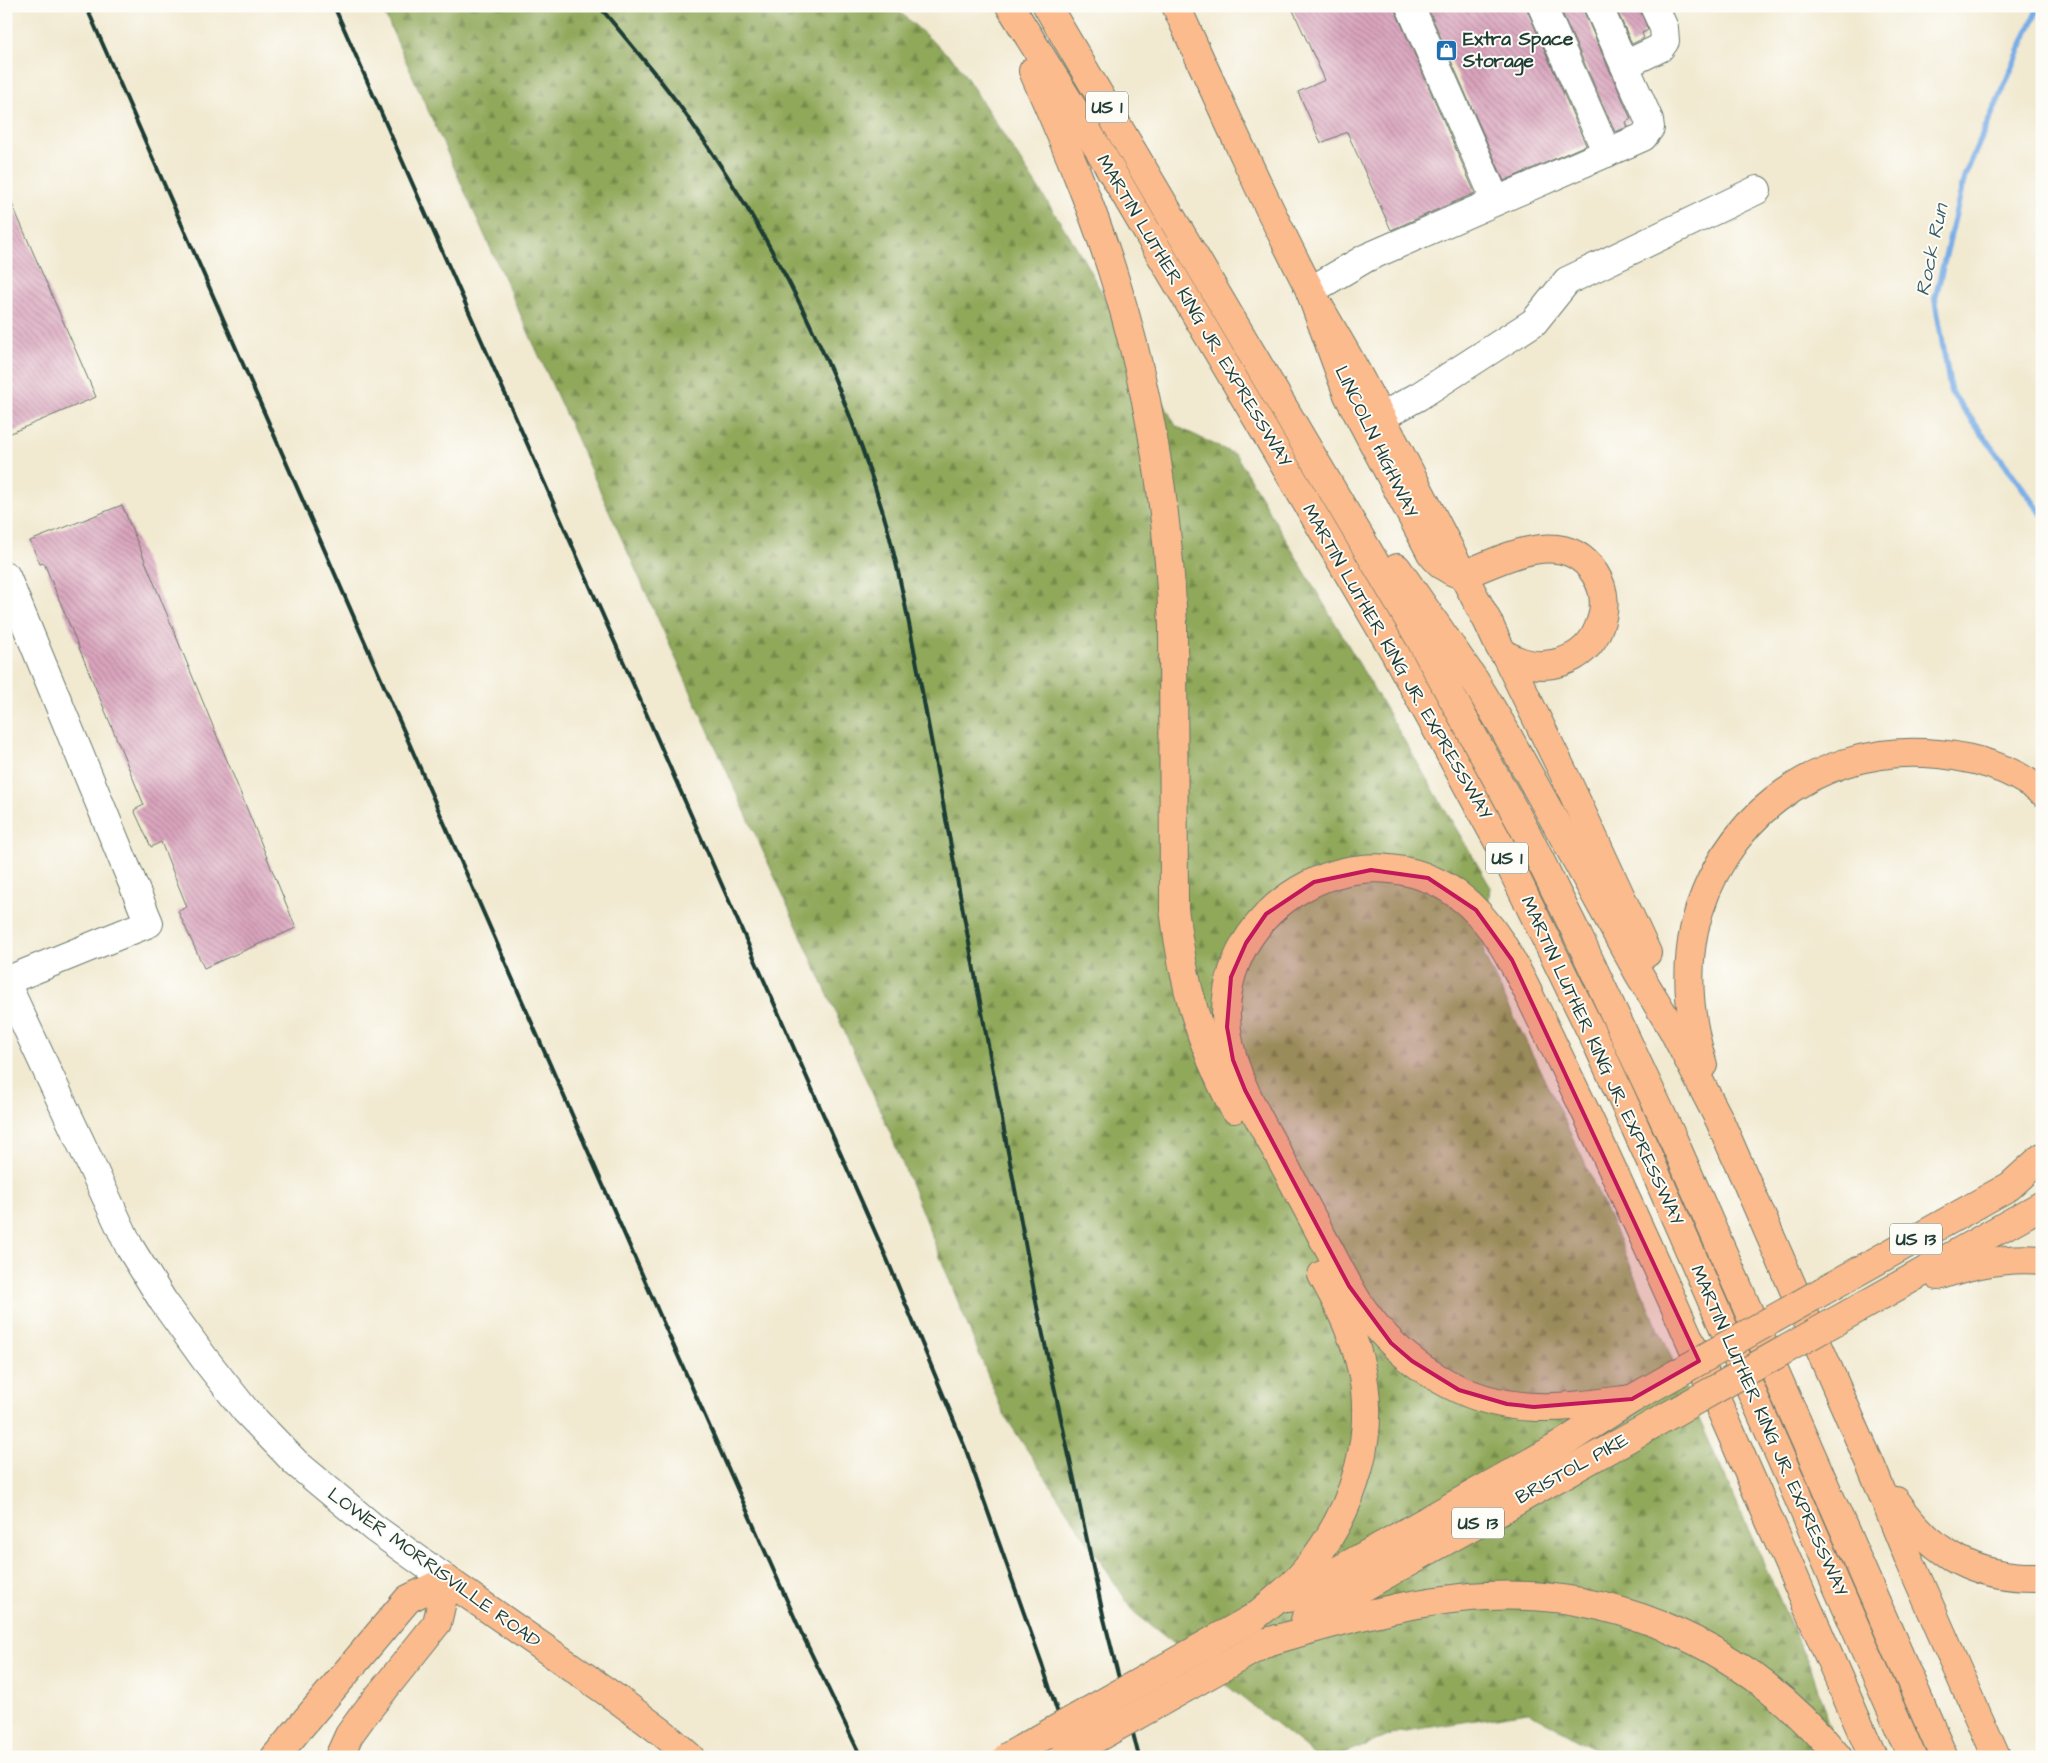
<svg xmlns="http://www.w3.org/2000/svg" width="2048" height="1763" viewBox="0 0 2048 1763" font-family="'Architects Daughter',sans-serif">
<defs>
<pattern id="forest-firs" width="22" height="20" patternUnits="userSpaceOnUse" patternTransform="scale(1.25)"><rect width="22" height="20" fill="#90a85a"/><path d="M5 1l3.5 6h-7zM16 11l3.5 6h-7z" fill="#758a4b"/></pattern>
<pattern id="building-back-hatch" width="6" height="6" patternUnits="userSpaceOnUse" patternTransform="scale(1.25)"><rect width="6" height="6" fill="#daa4bd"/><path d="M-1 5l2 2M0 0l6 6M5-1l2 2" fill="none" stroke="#b0879a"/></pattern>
</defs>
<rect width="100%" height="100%" fill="#fdfcf7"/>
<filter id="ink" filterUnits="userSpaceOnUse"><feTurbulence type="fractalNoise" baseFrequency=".02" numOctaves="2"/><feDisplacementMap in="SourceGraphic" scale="10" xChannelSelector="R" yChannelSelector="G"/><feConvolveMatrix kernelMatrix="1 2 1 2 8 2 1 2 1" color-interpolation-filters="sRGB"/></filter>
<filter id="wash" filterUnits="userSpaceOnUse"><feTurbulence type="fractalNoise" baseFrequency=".0096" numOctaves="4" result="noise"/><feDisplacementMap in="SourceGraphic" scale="20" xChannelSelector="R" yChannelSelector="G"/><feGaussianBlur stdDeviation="1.12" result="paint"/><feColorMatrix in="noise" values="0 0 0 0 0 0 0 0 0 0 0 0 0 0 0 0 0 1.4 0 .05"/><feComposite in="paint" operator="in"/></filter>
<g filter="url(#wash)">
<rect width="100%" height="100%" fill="#f1e9d0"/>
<polygon fill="url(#forest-firs)" stroke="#587247" points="381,6 893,6 957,63 1077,248 1176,426 1236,455 1490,886 1484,955 1582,1157 1812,1672 1840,1757 1609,1757 1528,1712 1399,1732 1333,1757 1317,1757 1134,1612 1003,1413 889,1130"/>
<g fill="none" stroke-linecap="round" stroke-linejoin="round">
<polyline stroke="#78ade6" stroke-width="6" points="2039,6 1965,175 1935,299 1951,392 2042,514"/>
</g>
<g id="blocks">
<g fill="url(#building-back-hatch)">
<polygon points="1291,6 1395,6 1396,12 1475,193 1391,230 1347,132 1321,143 1298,92 1325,80"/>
<polygon points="1427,6 1527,6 1528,12 1586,145 1504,181"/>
<polygon points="1559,6 1583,6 1584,12 1631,119 1626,122 1628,127 1615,132"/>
<polygon points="1615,6 1639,6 1648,30 1642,33 1644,38 1632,44"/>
<polygon points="6,190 96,397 6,435"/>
<polygon points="122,505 296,928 204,968 178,911 187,907 161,842 151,847 134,810 144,805 44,563 40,564 30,541"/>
</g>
</g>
</g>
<g filter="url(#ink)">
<use href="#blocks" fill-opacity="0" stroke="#68796b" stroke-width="1"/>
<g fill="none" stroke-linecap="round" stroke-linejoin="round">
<defs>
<g id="minor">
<polyline points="1410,6 1496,201"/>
<polyline points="1542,6 1607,153"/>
<polyline points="1625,65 1660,48 1665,41 1664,28 1654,6"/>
<polyline points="1310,291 1366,258 1643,137 1650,128 1649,120 1598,6"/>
<polyline points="1381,417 1419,396 1534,322 1567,281 1757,190"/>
<polyline points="6,576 149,923 6,981"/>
<polyline points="6,983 129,1246 163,1301 204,1358 245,1410 296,1463 374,1528 447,1580"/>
</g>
<g id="major">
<path d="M1176,6C1219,101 1262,197 1310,290C1327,322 1347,353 1364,386C1387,427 1408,469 1430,511C1449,548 1468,585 1488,622C1492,630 1499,649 1505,654C1508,657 1511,657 1514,659C1544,673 1585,662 1598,629C1606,611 1606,591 1595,574C1564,525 1504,559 1463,575C1449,572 1440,565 1431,553L1348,395L1310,291"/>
<polyline points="447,1580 620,1701 664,1734 690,1757"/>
</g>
<g id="highway">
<polyline points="1010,6 1099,150 1395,653 1501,847 1599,1048 1646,1151 1912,1757"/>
<polyline points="1047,6 1420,639 1527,834 1578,936 1673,1139 1944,1757"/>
<path d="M1033,71C1065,143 1096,215 1118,290C1151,399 1168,511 1173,625L1174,909C1183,984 1199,1041 1234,1109"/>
<polyline points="1397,568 1475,681 1504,729 1639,974 1673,1030 1719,1119 1871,1466 1909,1559 1996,1757"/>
<polyline points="1505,654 1564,774 1647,953"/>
<path d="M1703,1065C1690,1022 1685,975 1694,930C1718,822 1814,747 1925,753C1966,755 2009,766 2042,792"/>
<path d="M1938,1276C1971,1264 2007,1257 2042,1260"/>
<polyline points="1823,1291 2010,1186 2042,1157"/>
<polyline points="1836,1321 2042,1205"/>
<path d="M1632,1399C1600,1403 1568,1408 1536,1407C1464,1405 1401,1364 1360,1305C1350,1290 1341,1272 1332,1255C1317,1227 1302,1199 1287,1170C1261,1121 1225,1070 1226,1011C1229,897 1366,827 1458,895C1498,925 1517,970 1538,1013C1555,1048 1571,1082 1588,1117C1687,1328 1779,1543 1873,1757"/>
<path d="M1896,1501C1933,1555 1976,1579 2042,1577"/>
<polyline points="1289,1598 1554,1449 1632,1399 1676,1374"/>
<path d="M1253,1618C1273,1602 1293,1586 1309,1566C1355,1508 1379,1431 1359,1359C1351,1329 1337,1302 1322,1275"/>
<polyline points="1305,1620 1689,1404"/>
<path d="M1267,1642C1339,1621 1411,1600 1486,1596C1623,1589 1752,1651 1838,1757"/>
<polyline points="275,1757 408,1599 447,1580"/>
<polyline points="339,1757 349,1735 362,1717 437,1623 447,1580"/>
</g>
</defs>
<use href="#minor" stroke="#68796b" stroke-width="30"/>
<use href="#major" stroke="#68796b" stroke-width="30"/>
<use href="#highway" stroke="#68796b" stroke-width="30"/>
<use href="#minor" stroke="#fff" stroke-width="28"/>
<use href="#major" stroke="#fbbb8d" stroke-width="28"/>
<use href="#highway" stroke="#fbbb8d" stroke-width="28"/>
<g stroke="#1f3d34" stroke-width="4">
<polyline points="86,6 659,1313 801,1632 861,1757"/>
<polyline points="334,6 887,1259 966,1450 1042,1664 1072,1757"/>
<path d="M599,6C627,40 656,73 682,109C772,235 843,374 886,523C900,573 909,624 919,675L1037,1307L1104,1619L1139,1757"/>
</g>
<defs>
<g id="highway-bridge">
<polyline points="1676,1374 1823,1291"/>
<polyline points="1689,1404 1836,1321"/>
<polyline points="1007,1757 1253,1618"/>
<polyline points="1063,1757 1267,1642"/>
</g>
</defs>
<use href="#highway-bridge" stroke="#68796b" stroke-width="30" stroke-linecap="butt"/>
<use href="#highway-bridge" stroke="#fbbb8d" stroke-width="28"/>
</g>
</g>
<path fill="#c2185b" fill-opacity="0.2" stroke="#c2185b" stroke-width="4" stroke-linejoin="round" d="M1371,870L1428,878L1476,910L1512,960L1699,1361L1632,1399L1534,1407L1507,1404L1459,1390L1412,1361L1391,1343L1349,1286L1245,1090L1233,1060L1227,1027L1231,977L1246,943L1266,914L1314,882Z"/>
<defs>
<symbol id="shop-square" viewBox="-11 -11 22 22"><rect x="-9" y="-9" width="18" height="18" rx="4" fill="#1f6fb2" stroke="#fdfcf7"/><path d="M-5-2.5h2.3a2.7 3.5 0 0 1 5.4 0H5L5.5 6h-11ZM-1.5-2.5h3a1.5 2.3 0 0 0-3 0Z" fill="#fff"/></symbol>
</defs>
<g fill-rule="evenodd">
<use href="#shop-square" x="1434" y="38" width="25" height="25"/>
</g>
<g text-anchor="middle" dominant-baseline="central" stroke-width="4" stroke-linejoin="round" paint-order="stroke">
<g fill="#fdfcf7" stroke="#62766e" stroke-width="1">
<rect x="1086" y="91.5" width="42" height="31" rx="4"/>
<rect x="1486" y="842.5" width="42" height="31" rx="4"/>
<rect x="1890" y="1223.5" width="52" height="31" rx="4"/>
<rect x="1452" y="1507.5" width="52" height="31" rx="4"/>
</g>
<g font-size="18" font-weight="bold" fill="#1f3d34">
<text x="1107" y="107">US 1</text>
<text x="1507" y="858">US 1</text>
<text x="1916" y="1239">US 13</text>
<text x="1478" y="1523">US 13</text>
</g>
<g font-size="19" font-weight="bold" fill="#1f3d34" stroke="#fdfcf7" text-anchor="start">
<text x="1463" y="39">Extra Space<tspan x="1463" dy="22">Storage</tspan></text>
</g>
<g font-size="19" fill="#1f3d34" stroke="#fdfcf7">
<text transform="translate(1194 311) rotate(59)">MARTIN LUTHER KING JR. EXPRESSWAY</text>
<text transform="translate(1376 442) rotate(64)">LINCOLN HIGHWAY</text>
<text transform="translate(1397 662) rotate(60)">MARTIN LUTHER KING JR. EXPRESSWAY</text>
<text transform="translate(1602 1061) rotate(65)">MARTIN LUTHER KING JR. EXPRESSWAY</text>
<text transform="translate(1769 1431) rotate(66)">MARTIN LUTHER KING JR. EXPRESSWAY</text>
<text transform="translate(1572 1469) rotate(-29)">BRISTOL PIKE</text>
<text transform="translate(434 1568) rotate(36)">LOWER MORRISVILLE ROAD</text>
</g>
<g font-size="20" font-style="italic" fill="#3a5f69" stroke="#fdfcf7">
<text transform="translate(1932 250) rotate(-78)">Rock Run</text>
</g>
</g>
<rect width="2048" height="1763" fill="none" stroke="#fdfcf7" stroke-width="25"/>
</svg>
